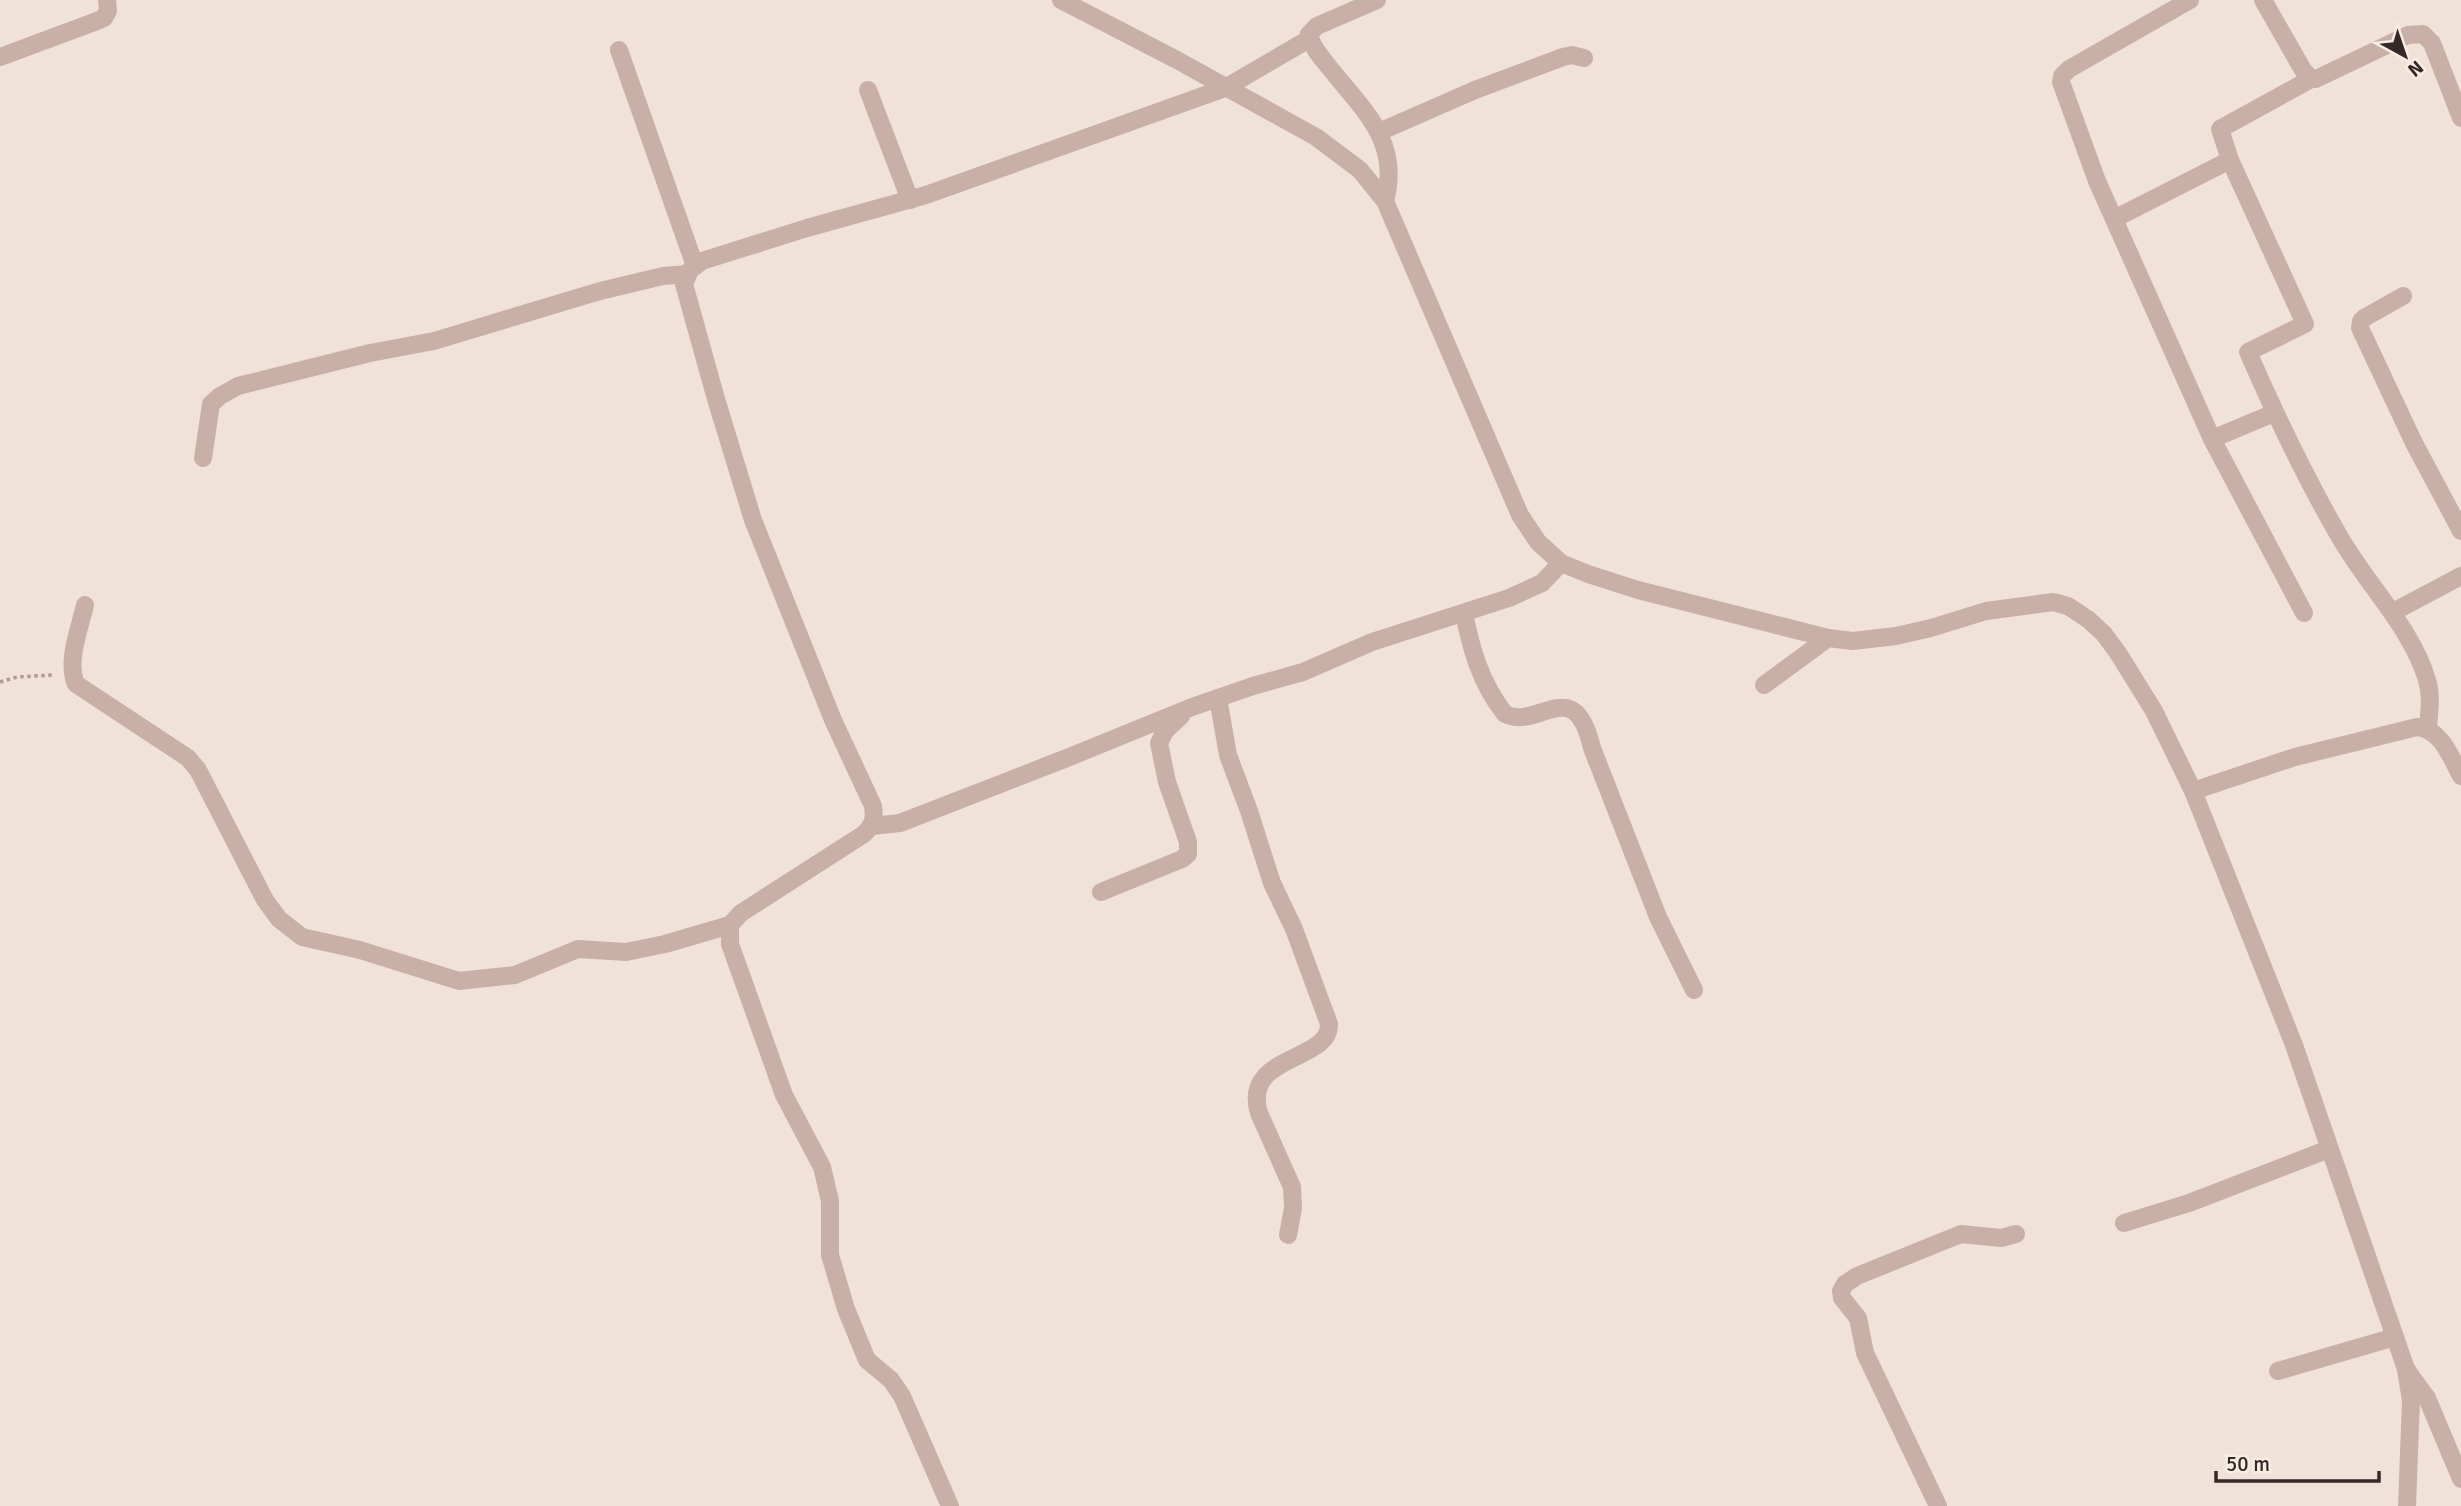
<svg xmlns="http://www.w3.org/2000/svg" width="2461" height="1506" viewBox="0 0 2461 1506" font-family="Signika,sans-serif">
<rect width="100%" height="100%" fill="#f0e2d9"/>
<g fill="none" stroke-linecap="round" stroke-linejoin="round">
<polyline stroke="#b39a90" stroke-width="3.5" stroke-dasharray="3.5 3.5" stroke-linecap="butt" points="0,682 17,677 53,675"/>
<g stroke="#c8b0a6" stroke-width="18">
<path d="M1377,0L1317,26L1309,34C1311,46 1321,57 1329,67C1363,110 1401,141 1385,201"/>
<polyline points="2190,0 2069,69 2062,76 2061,82 2097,181 2212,439 2304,613"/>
<polyline points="2263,0 2303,70 2311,79 2316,79 2408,35 2423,34 2432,43 2461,118"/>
<polyline points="619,50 695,266"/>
<polyline points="0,57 97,21 104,18 108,11 107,0"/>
<path d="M2311,79L2220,129L2230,160L2305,324L2248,352C2275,414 2304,475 2338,534C2365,583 2411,626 2427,680C2432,696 2429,713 2428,728"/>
<polyline points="868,90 910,200"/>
<polyline points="1379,132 1475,90 1563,57 1572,55 1584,58"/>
<polyline points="2116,218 2230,160"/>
<polyline points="2403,296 2364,318 2361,321 2360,328 2414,443 2461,531"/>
<polyline points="2212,439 2274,413"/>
<polyline points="203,458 211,404 220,396 238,386 370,353 434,341 600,291 663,276 688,274"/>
<path d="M85,605C80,628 66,661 76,684L188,758L198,770L265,900L279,919L302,937L360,950L459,981L515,975L578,949L626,952L665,944L730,925"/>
<polyline points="2393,612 2461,576"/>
<path d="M1464,613C1471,649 1481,684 1505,714C1539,731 1574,671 1592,748L1658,917L1694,990"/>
<polyline points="1764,685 1828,638"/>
<path d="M1218,698L1228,755L1249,811L1272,883L1294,929L1329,1024C1331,1062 1241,1054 1259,1113L1292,1187L1293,1208L1288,1235"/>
<path d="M2193,791L2295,757L2417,727C2442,730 2450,756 2461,776"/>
<polyline points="872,826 900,823 1072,756 1192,707 1253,686 1303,672 1372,642 1509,598 1542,583 1561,563"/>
<polyline points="1101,892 1182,859 1188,854 1188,842 1167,782 1159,743 1165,731 1181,716"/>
<polyline points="2124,1223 2189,1203 2329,1149"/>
<polyline points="2406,1369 2427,1398 2461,1479"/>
<polyline points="2278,1371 2395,1337"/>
<path d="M950,1506L902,1396L891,1380L867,1360L846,1309L830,1255V1201L822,1167L784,1095L730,944V925L741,913L864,834C873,825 875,819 873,806L833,720L753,520L716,399L684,284L690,270L702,261L807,228L926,195L1225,88L1309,39"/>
<polyline points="1938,1506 1865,1353 1858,1318 1842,1298 1841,1291 1845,1284 1857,1276 1961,1234 2001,1238 2016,1234"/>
</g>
<polyline stroke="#c8b0a6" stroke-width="18" points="1061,0 1177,60 1316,137 1360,170 1385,201 1520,515 1538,542 1561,563 1588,574 1638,590 1828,638 1853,641 1896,636 1931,628 1986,611 2053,602 2068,606 2089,620 2104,634 2118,653 2154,711 2193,791 2294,1045 2406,1369 2411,1401 2407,1506"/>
</g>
<g transform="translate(2405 56) rotate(140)" stroke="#f8ede5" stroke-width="5" paint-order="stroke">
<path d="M0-5L12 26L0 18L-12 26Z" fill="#342927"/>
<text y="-10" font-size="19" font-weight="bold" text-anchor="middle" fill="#342927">N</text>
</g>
<path d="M2216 1471v10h163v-10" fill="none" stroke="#342927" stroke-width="3.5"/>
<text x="2226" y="1471" font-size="21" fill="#342927" stroke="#f8ede5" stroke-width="5" paint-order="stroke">50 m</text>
</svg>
